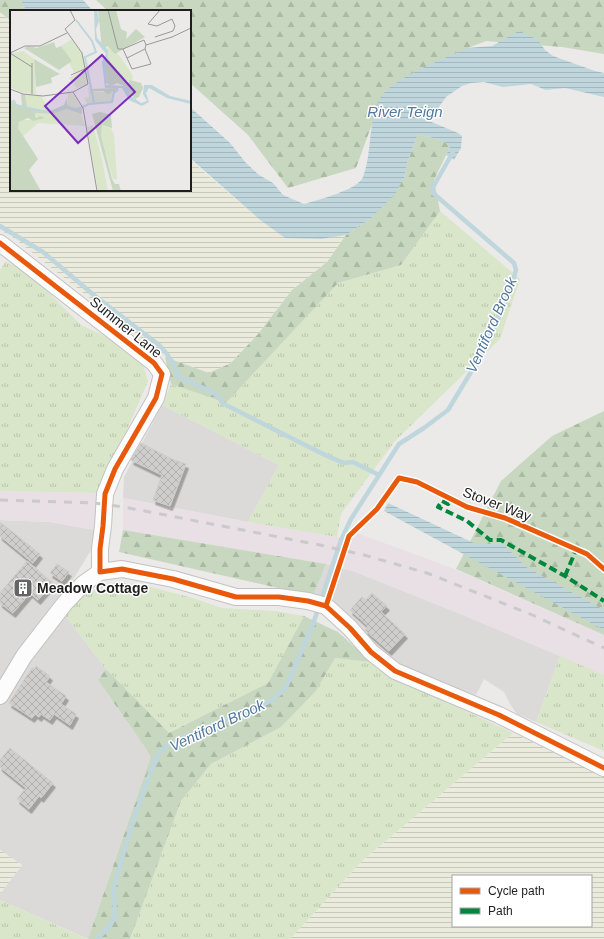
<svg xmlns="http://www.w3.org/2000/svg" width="604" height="939" viewBox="0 0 604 939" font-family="Helvetica,sans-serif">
<defs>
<pattern id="farmland-rules" width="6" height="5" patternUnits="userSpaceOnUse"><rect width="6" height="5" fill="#eaebdc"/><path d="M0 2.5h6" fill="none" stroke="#c8c9bc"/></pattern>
<pattern id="grass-tufts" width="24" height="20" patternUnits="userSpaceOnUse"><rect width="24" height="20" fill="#d9e6ca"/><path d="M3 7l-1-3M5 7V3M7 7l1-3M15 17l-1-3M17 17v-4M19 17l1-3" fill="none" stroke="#bac5ad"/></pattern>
<pattern id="forest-firs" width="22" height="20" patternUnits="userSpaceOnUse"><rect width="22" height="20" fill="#c8d8c0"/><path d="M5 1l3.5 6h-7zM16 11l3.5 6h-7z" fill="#abb9a5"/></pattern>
<pattern id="water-rules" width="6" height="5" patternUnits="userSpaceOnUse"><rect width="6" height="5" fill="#bed6dc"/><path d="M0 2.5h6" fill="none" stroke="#a3b7bc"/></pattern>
<pattern id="building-cross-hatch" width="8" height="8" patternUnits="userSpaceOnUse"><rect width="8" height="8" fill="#d0cecd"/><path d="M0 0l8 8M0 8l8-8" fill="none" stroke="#b2b0b0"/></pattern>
<filter id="shadow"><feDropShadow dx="2.5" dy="4.5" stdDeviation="0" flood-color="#0004"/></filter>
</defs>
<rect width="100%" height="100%" fill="#eceae8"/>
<g fill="#dbdad9">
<polygon points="162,405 279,465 248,522 123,498 124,477"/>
<polygon points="0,520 50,522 95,530 93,547 56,607 64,614 106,669 98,680 151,756 88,939 0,900 0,894 22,865 0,850"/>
<polygon points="326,564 353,571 468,617 560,656 536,722 517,714 510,704 504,692 484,679 476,695 394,664 362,636 341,609 313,596"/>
</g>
<g fill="#e9e0e6">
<polygon points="0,491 100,493 95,530 50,522 0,520"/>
<polygon points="123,498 248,522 337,537 349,540 357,533 452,568 604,635 604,675 468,617 353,571 326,564 123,530"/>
</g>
<g fill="url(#farmland-rules)" fill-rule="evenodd">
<polygon points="0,12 11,21 11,190 190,190 190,160 259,219 321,239 346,235 327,262 292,290 258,334 231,363 209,373 165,357 11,236 0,230"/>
<path d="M513,733L604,777V939H290L362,861ZM453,876H591V926H453Z"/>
<polygon points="0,850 22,865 0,894"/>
</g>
<g fill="url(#grass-tufts)">
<polygon points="440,211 520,279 500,339 395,441 341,514 337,537 248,522 279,465 162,405 171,384 226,403 338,283 401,265"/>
<polygon points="6,261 22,270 46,290 81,325 111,339 143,365 148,381 100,493 0,491 0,270"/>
<polygon points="119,582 151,587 193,598 222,608 275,611 304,616 268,683 169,733 106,669 64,614 82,597 99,587"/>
<polygon points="560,656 604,675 604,751 536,722"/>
<polygon points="335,658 371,662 390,676 513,733 362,861 290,939 130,939 181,801 211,764 281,727 316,691"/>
<polygon points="0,900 87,939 0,939"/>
</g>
<g fill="url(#forest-firs)">
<polygon points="0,0 21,0 24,7 28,11 11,11 11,21 0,12"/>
<polygon points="96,0 604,0 604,54 562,47 486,41 468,48 383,94 356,168 288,188 248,135 190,83 190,11 108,11"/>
<polygon points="418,134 444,141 450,147 434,180 440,211 401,265 338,283 226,403 171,384 165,357 209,373 231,363 258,334 292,290 327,262 346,235 370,219 404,178 408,160"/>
<polygon points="604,411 604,635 456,569 501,481 552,436"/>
<polygon points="123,530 326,564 313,596 119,552"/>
<polygon points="304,616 338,632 371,662 335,658 316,691 281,727 211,764 181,801 130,939 88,939 151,756 98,680 106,669 169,733 268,683"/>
</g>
<g fill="url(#water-rules)">
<polygon points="21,0 83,0 93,11 28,11 24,7"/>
<path d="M519,31L538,40L545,50L553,56L595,71L604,73V97L565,88L546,90L531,84L503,87L484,82L471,83L462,86L446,97L429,121L458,133L462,136L461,148L454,160L446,155L450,147L444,141L418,134L408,160L404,178L395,194L370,219L346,235L321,239L285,238L259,219L190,158V107L230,143L246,163L259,175L273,183L283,195L304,204C317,200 358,190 363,177C370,159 369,138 373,119C376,111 377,101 383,94C399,76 441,60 463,50L468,48L492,46Z"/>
<polygon points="388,503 476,544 503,544 526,567 604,610 604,630 384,511"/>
</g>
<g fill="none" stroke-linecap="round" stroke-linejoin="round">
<g stroke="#bed6dc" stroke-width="4.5">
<path d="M0,226L43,252L95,296L159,345C168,354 175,363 178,376L212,392L219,397L222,403L327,456L344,463L353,462L379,475"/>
<polyline points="97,939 110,926 115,915 114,887 131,827 151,771 159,753 170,743 214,724 259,707 275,698 286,687 313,624 341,540 351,519 399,444 424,428 448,410 480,357 499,317 510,291 516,270 514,263 433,193 432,189 453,152"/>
</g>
</g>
<g fill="url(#building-cross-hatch)" stroke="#cfccc9" filter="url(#shadow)">
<polygon points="141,443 172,459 186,464 170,506 153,500 162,475 131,460"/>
<polygon points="0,522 40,554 33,563 0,536"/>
<polygon points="27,561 53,583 38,600 30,593 13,613 0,603 0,593"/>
<polygon points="57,564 69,572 62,581 50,573"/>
<polygon points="372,593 387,606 381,612 405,634 389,651 365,630 368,626 350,610 362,597 366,600"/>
<polygon points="36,666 50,676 46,682 66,696 61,704 76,714 70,725 54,714 50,720 41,714 39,717 35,714 32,718 9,703 32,668 35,669"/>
<polygon points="10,748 53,783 41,798 39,796 29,809 17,799 26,788 0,767 0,760"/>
</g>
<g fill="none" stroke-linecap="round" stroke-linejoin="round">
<defs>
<g id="minor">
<polyline points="0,243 154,363 162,374 156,398 115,469 105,494 103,526 100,549 100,572"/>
<polyline points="0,696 24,656 65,603 83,584 100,572 122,569 173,579 236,597 279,597 308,601 326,606 350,628 371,652 395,671 499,715 604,768"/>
</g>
</defs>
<use href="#minor" stroke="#c3c2c2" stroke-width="18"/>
<use href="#minor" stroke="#fcfcfc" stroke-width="16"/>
<polyline stroke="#cacac9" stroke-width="3" stroke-dasharray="8 8" stroke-linecap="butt" points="0,500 94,503 124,507 320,545 364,555 427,573 530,614 604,648"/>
<g stroke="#00873e" stroke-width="4" stroke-dasharray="8 4" stroke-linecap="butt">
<polyline points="449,503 448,504 442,501 438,507 467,521 490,540 501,540 565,576 604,601"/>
<polyline points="565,576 576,550"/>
</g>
<defs>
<g id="cycleway">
<polyline points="0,243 154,363 162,374 156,398 115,469 105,494 103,526 100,549 100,572 122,569 173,579 236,597 279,597 308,601 326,606 350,628 371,652 395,671 499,715 604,768"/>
<polyline points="326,606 349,536 377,509 399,478 417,482 467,507 505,518 587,554 604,569"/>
</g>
</defs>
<use href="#cycleway" stroke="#fff" stroke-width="8"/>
<use href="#cycleway" stroke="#e8590c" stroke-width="5"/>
</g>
<defs>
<symbol id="building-square" viewBox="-11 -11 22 22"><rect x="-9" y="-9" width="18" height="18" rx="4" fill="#666565" stroke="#fff"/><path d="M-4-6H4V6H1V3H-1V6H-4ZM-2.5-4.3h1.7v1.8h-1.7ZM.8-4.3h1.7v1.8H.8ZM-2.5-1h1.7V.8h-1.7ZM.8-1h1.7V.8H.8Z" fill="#fff"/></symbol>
</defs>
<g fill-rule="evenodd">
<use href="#building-square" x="12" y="577" width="22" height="22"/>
</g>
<g text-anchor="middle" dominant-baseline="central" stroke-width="3" stroke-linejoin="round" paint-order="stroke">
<g font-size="14" fill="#1e1e1e" stroke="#fff">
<text transform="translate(126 327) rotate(39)">Summer Lane</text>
<text transform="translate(497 504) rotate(21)">Stover Way</text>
</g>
<g font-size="14" font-weight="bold" fill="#1e1e1e" stroke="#fff" text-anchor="start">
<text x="37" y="588">Meadow Cottage</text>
</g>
<g font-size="15" font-style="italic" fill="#52789d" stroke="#fff">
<text x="405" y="111">River Teign</text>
<text transform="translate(491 325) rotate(-66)">Ventiford Brook</text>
<text transform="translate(217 725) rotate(-25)">Ventiford Brook</text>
</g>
</g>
<g transform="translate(10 10)">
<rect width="181" height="181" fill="#eceae8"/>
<path d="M62,29L73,45L76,58L64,63L59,53L62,51L51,36ZM98,36L109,45L123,66L122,70L113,72L97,51ZM13,41L24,49L26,84L11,82L0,77V44ZM75,60L77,75L67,78L59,68ZM78,76L80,81L103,83V92L78,95L74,88L79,87ZM58,82L63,84L71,97L65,98L57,95ZM15,84L31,86L40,101L17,97ZM57,99L70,101L75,116L28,113L13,126L8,117L9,112L13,110H29L25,103L42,104ZM83,115L92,149L98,181H88L77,117ZM91,115L101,118L104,125L107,169H103L91,125Z" fill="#d9e6ca"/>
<path d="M88,0H106L111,19L117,22L116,29L126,19L135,27L105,44L98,36L92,39ZM44,32L46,38L51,36L62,51L49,60L14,38L19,36L27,38ZM97,48L118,73L120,70L131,73L133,78L129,87L125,89L116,77L107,73L101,76L96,73ZM24,49L36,56L50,64L41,68L42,73L26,77ZM79,74L82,79L106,78L107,80L98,84L93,81H80ZM11,84H15L17,97L40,101L54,95L57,88V95L65,98L71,97L72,100V104L57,99L42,104L25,103L26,108L30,106L35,108L23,111L18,108L9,112L8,118L28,149L19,160L31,181H0V91L12,97ZM90,102L101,105L102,118L92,115L91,125L102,169L105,174H109L111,181H103L82,104Z" fill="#c8d8c0"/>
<path d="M84,0H87L89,11L86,19L87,28L98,40L96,75L114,76L118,78L121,86L131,93L137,91L133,84L134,75H142L160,86L181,91V94L157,88L139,78L136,83L139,92L132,96L119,90L112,78H108L109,80L107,81L106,78H95L92,52L96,44L85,30Z" fill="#bed6dc"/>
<path fill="none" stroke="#bed6dc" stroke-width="2" d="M66,10L82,31L86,42L75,47L84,93M0,92L4,91L6,95L30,101L42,102L55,96L66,100L79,94L102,92L104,82L107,81"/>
<path fill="none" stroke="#9a9897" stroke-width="1" d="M60,0L65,10L55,19L72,43L78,74L63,82M98,0L108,39H113M145,27L163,21L165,16L162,9L147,16L138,14L150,0M135,39L141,54L122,59L117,48L135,39L136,35L162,27L181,18M0,43L15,36H30L57,23M0,43L22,57M117,48L113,39L134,30L136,35M22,53V84M61,65L77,58M0,79L13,84L33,86L63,82M63,82L73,98L87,181"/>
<path fill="#7b2cbf" fill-opacity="0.15" stroke="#7b2cbf" stroke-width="2" d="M92,45L125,82L68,133L35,96Z"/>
<rect width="181" height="181" fill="none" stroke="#1e1e1e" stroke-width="2"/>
</g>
<rect x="452" y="875" width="140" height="52" fill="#ffffff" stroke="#a5a5a5"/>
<rect x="460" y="888" width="20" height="6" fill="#e8590c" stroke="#a5a5a5"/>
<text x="488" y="895" font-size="12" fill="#1e1e1e">Cycle path</text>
<rect x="460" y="908" width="20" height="6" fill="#00873e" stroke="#a5a5a5"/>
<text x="488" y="915" font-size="12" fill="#1e1e1e">Path</text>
</svg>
